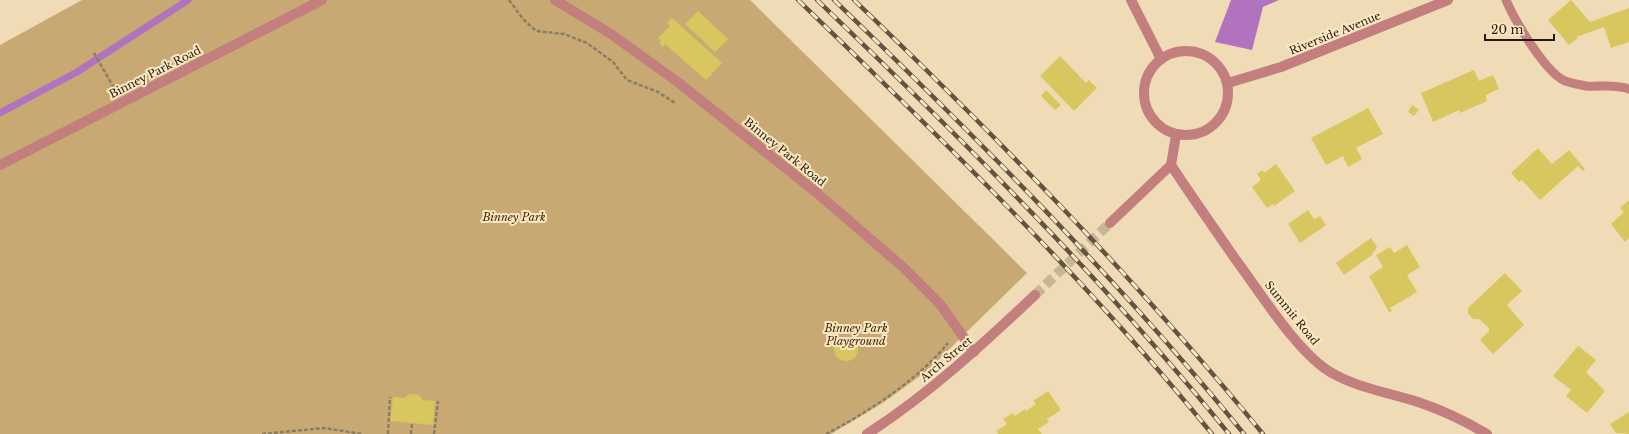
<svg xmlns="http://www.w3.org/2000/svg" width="1629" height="434" viewBox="0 0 1629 434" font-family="'Libre Baskerville',serif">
<rect width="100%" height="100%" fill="#f0dbb7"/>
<polygon fill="#c8a973" points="82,0 750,0 1027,273 927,371 884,402 831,434 0,434 0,45"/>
<polygon fill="#b173bd" points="1231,0 1279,0 1263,7 1252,50 1215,42"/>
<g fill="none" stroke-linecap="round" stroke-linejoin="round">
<polyline stroke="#b173bd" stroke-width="7" points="0,113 77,72 188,0"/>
</g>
<g fill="#d7c75e">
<polygon points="1571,0 1590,22 1629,8 1629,42 1611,48 1604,27 1576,37 1578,38 1569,45 1548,20"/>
<polygon points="698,11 728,39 715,52 685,24"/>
<polygon points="672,18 722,63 706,80 665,44 663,47 659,43 661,41 658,38 670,26 667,23"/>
<polygon points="1060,56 1086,83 1089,80 1097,88 1074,111 1040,76"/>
<polygon points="1474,70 1479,81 1493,75 1499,89 1486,95 1487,101 1460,113 1459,110 1433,122 1421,93"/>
<polygon points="1046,90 1061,105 1055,110 1041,96"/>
<polygon points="1412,105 1419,110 1414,116 1408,112"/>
<polygon points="1368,108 1383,134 1356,148 1362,159 1348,167 1343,156 1326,165 1311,138"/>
<polygon points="1538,148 1552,164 1569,150 1585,169 1583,171 1578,166 1540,200 1522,180 1519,182 1511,173"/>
<polygon points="1276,164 1295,191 1274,206 1273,204 1267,208 1252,187 1261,180 1257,174 1263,170 1264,173"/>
<polygon points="1629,200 1629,238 1625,242 1611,224 1624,212 1620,208"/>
<polygon points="1308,210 1314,219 1320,216 1326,225 1300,243 1288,224"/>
<polygon points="1371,238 1377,247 1372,255 1344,275 1336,263"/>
<polygon points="1407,245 1420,267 1407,275 1417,292 1390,308 1392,311 1389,312 1369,276 1383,267 1376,255 1390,247 1394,253"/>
<polygon points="1505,273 1522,291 1507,305 1524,325 1493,354 1480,340 1489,331 1489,328 1479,319 1473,319 1468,313 1468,308"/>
<circle cx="846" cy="349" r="12"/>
<polygon points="1578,346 1596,360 1586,372 1605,391 1587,413 1566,396 1571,390 1553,376"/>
<polygon points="1048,391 1061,410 1047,419 1049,422 1038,429 1042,434 998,434 996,431 1007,424 1003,419 1013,413 1015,416 1025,409 1026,411 1036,404 1033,401"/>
<polygon points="409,394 419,395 423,400 435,401 433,425 390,421 393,397 405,398"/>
<polygon points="1629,412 1629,434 1616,433 1610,424"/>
</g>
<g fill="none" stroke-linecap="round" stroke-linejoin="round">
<polyline stroke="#c7b595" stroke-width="10" stroke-dasharray="10 5" stroke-linecap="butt" points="1035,295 1110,223"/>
<g stroke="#8b7d64" stroke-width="2.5" stroke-dasharray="4 2" stroke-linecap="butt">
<polyline points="509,0 523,19 536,31 564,34 587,43 613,62 627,80 658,92 675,103"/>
<polyline points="94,53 114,88"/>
<polyline points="262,434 324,428 362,434"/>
<polyline points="388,434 390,397"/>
<polyline points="411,434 412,424"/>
<polyline points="434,434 438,401"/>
<path d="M826,434C867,413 919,379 948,343"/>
</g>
<path stroke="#c27f7d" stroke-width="9" d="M1506,0C1515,21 1545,72 1565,81C1571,83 1580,85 1586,86C1601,87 1615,84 1629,89"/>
<g stroke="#c27f7d" stroke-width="10">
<polyline points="555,0 611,34 679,83 817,193 904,268 940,304 974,352"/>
<polyline points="0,165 322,0"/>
<path d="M1171,165C1192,197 1214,228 1236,260C1259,291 1299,355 1332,373C1358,388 1390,393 1418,402C1442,410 1465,421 1487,434"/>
<polyline points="1110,223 1171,165 1176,135"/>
<path d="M867,434C929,394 982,345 1035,295"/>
</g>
<g stroke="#c27f7d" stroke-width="10">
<polyline points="1131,0 1161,59"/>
<circle cx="1186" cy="93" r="42"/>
<polyline points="1228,83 1281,67 1448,0"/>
</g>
<defs>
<g id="rail">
<path d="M798,0C942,139 1086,279 1212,434"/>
<path d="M817,0C961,138 1103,279 1229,434"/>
<path d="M834,0C977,138 1118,279 1244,434"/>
<path d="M854,0C998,138 1137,280 1263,434"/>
</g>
</defs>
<use href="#rail" stroke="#615541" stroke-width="4.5"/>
<use href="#rail" stroke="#fee8c4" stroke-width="3" stroke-dasharray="9" stroke-linecap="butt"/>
</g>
<g text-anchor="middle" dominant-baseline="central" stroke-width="4" stroke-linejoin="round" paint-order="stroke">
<g font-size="11" fill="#231b0d" stroke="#fee8c4">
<text transform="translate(1335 33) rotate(-22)">Riverside Avenue</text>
<text transform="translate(155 72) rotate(-27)">Binney Park Road</text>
<text transform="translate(785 152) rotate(39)">Binney Park Road</text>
<text transform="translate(1292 313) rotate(51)">Summit Road</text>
<text transform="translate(946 359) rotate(-40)">Arch Street</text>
</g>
<g font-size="11" font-style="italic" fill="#3d2900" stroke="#fee8c4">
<text x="514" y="217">Binney Park</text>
<text x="856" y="328">Binney Park<tspan x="856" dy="13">Playground</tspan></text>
</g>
</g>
<path d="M1485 34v6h69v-6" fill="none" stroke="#231b0d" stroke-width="2"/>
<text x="1491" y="34" font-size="12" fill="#231b0d" stroke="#fee8c4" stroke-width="3" paint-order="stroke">20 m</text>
</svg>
